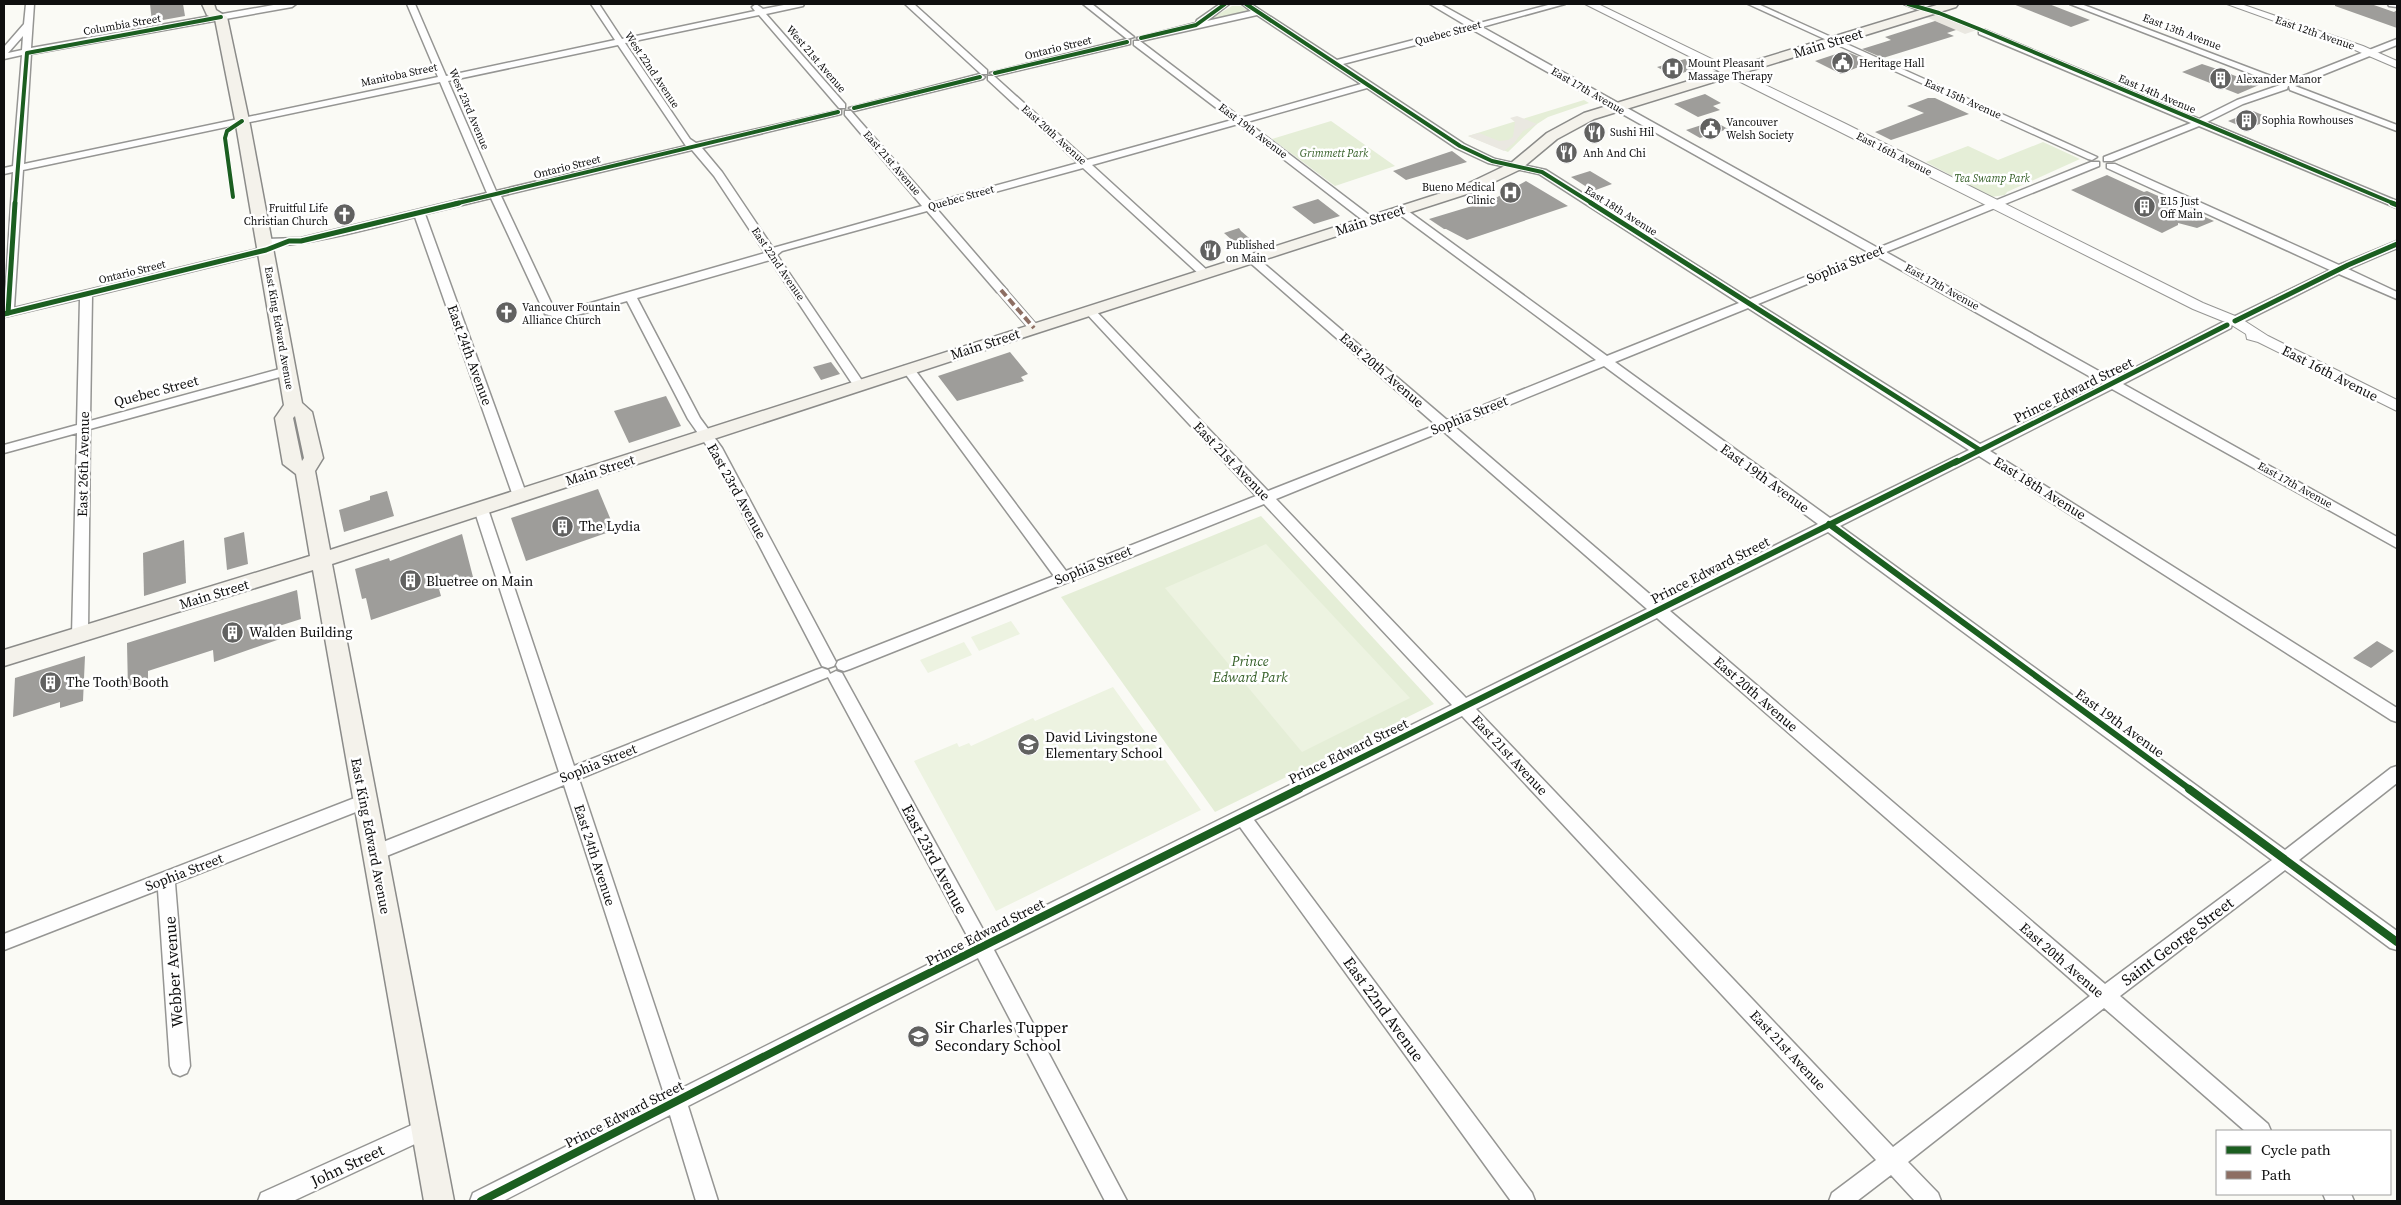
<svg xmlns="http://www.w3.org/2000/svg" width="2401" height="1205" viewBox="0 0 2401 1205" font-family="'Source Serif 4',serif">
<rect width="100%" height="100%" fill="#fafaf5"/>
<g fill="#e5eed7">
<polygon points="1232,6 1241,6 1249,12 1209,20"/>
<polygon points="1584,100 1589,103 1548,117 1537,124 1508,152 1468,136"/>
<polygon points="1331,121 1395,166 1335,186 1272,139"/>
<polygon points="2043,142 2080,159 2007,192 2005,195 1991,197 1926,162 1968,146 1998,160"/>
<polygon points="1261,516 1434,704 1215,812 1061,597"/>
</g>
<g fill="#edf3e1">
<polygon points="1266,544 1410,698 1302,752 1165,588"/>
<polygon points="1011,621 1020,634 979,651 971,637"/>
<polygon points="964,642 972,655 928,673 920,660"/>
<polygon points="1113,687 1201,810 996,911 914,761 957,743 959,747 969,743 971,746 1033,718 1035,721"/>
</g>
<g fill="#eae8e1">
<polygon points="1938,13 1957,22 1977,30 1965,34 1926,17"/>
<polygon points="1517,116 1537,124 1523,131 1514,143 1504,151 1468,136 1479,133 1499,141 1508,140 1513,137 1515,122 1510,118"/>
</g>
<g fill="#9e9d9a">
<polygon points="150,4 183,4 185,16 152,22"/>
<polygon points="2013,4 2049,4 2090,20 2071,27"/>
<polygon points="2335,4 2371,4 2394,12 2397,10 2397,28 2335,6"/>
<polygon points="1935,21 1956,30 1947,33 1954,36 1883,58 1862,49 1891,40 1885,37"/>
<polygon points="1842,52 1850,53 1871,62 1841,74 1815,61"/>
<polygon points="1685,59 1701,67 1673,76 1657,67"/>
<polygon points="2202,64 2220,70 2259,85 2238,94 2182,72"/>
<polygon points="1705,94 1721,103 1713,106 1720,110 1698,117 1674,104"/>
<polygon points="1928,98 1935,98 1969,114 1891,140 1875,132 1924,113 1907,106"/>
<polygon points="2253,111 2272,119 2247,129 2228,121"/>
<polygon points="1714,121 1728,129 1700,138 1686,130"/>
<polygon points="1452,151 1467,162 1406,180 1393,171"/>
<polygon points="1590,171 1612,184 1593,191 1571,177"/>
<polygon points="2107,175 2144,192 2147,191 2214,221 2197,228 2178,223 2178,225 2162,233 2071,190"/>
<polygon points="1526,181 1568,206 1467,240 1446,229 1444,229 1429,219 1492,200"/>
<polygon points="1318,199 1340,216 1314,224 1292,207"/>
<polygon points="1239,228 1241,231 1255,243 1241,248 1224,233"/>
<polygon points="1010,352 1028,374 1021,377 1024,381 957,401 938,376"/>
<polygon points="831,362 840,374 821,380 813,367"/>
<polygon points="666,396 681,426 629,443 614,411"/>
<polygon points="598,489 615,530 526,561 511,518"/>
<polygon points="387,491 394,516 344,532 339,510 370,500 370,496"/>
<polygon points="244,532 248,564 227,570 224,538"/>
<polygon points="462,534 473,577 439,589 441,596 371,620 366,598 362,599 355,569 389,558 390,561"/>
<polygon points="184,540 186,583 144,596 143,553"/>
<polygon points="297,590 301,619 279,626 280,639 214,662 213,650 148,671 148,683 128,690 127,643"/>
<polygon points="2377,641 2394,651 2371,668 2353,658"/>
<polygon points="85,656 83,701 60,708 60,702 13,717 15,678"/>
</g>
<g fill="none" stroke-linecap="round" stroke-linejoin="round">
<defs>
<polyline id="pedestrian" points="1001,290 1034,328"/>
<g id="minor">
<path d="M26,4H34L31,48L279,4H296L292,7L31,54L24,164L438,77L407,4H415L446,76L615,40L591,4H599L622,39L755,11L752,7L756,4L763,9L789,4H804L803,6L766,14L845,104V108H839L759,15L625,43L690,139L696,143L841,110V114L702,148L722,172L773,248L922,206L845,115V111H851L932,203L1078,163L988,80V76H994L1087,160L1232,120L1134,45V41H1140L1241,118L1361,84L1257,15L1141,41L1137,38L1196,23L1197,20L1220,4H1229L1207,21L1251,11L1242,4H1251L1337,60L1467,26L1430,4H1440L1476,24L1552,4H1565L1482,27L1878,248L2091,162H2099V166L1886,252L2113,379L2223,322H2230L2231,318L2330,270L2107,168V164H2115L2339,265L2397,241V248L2348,269L2397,292V299L2339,274L2239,324H2232L2231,328L2123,384L2397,537V548L2112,389L1990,451L2397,708V722L2391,720L1979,456L1840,526L2285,850L2391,768L2397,766V783L2299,860L2397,931V950L2390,948L2285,870L2120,996L2268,1124L2271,1131H2245L2104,1008L1908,1162L1938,1193L1941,1201H1915L1891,1175L1857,1201H1829L1832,1193L1876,1160L1462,716L1254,820L1532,1193L1535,1201H1511L1240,827L994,950L1127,1201H1105L978,958L688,1106L718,1201H696L670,1115L503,1201H470L473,1193L665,1097L564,785L374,861L368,858L365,853L368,848L559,772L474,509L476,506H486L488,509L574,766L816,670L822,668L828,670L830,674L836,671L842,673L986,935L1452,705L1264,504L850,669L844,671L838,669L836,665L838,661L1054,576L904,372L902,369L904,366H912L1066,571L1256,496L1085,312L1083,310L1085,308H1093L1268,491L1436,425L1247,260V256H1255L1447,420L1596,360L1396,212V208H1404L1607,356L1739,303L1539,174L1488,163L1456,148L1367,88L1247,122L1373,218V222H1365L1238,124L1092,165L1208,271V275H1200L1083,168L936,208L1005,288L1007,290L1005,292H997L927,211L782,251L777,255L865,385L863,388H855L770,260L637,298L700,418L722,448L836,662L834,666L828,668L822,666L820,662L709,449L688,419L627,301L563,319L545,314L491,198L425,214L527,496L520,501L513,496L415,217C391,223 274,256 259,242L265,239L301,238L487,193L440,82L23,170L14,308L266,247L272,250L270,252L92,296L90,421L287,367L293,371L291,374L90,429L88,635L85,639H75L72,635L77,433L4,453V445L77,425L80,299L4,317L13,172L4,174V168L13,166L22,55L4,59V47L24,24ZM1473,30L1868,252L1750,299L1546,170L1495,159L1464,144L1343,64ZM23,36L22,50L8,53ZM618,45L686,146L496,191L448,81ZM692,150L714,176L765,253L563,311L554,309L501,196ZM1876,256L2103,384L1980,444L1758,304ZM1748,308L1969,450L1830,518L1615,362ZM1604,366L1818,524L1660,603L1455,427ZM1443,431L1647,609L1466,698L1276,499ZM1828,532L2272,860L2105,984L1670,611ZM1657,618L2090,996L1893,1147L1476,709ZM828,677L971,943L682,1088L579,779Z"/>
<polygon points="905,4 914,4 987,70 987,74 981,74"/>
<polygon points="1083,4 1092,4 1134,37 1127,39"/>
<polygon points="1748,4 1758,4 2097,157 2092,160 2088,159"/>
<polygon points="1904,4 1916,4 1933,11 1929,14"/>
<polygon points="2070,4 2081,4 2284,81 2287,85 2288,82 2397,39 2397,45 2295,86 2397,125 2397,131 2290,90 2289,86 2288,86 2287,89 2243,104 2207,122 2397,201 2397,208 2199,126 2112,161 2104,161 2104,157 2191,123 1979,34 1979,30 1985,30 2199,119 2237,100 2280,85"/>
<polygon points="2388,4 2397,4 2397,7 2389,6"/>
<polygon points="1127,39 1130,40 1130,44 995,76 990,73"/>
<polygon points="980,74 985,77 983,79 854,111 849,108"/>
<polygon points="365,794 371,796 374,801 371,806 175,883 190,1066 187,1073 180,1076 173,1073 170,1066 158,890 4,950 4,934"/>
<polygon points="425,1119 432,1122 435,1129 432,1136 293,1201 258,1201 261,1193"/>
<polygon points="2323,1194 2351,1194 2354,1201 2326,1201"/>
</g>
<g id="tertiary">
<polygon points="1585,4 1598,4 1846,124 2203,303 2240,318 2268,336 2397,400 2397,411 2258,342 2247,339 2246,334 2230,324 2193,309"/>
<polygon points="2227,4 2241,4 2363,46 2397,61 2397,68 2355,50"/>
</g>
<path id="secondary" d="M202,4H214L216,10L227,17L250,125L302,403L312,412L323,458L315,471L330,550L1463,186L1511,163L1547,133L1584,113L1940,4H1958L1956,7L1594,119L1557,139L1521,169L1473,192L1040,332L332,564L454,1201H424L313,570L4,666V650L310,556L296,474L283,464L275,418L284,405L236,125L215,19L207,15ZM295,416L304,458L302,461L293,418Z"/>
</defs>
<use href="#pedestrian" stroke="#959593" stroke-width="11"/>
<use href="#minor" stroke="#959593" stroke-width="3"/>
<use href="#tertiary" stroke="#959593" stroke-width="2"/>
<use href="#secondary" stroke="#8b8b89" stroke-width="3"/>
<use href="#pedestrian" stroke="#fefefe" stroke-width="9"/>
<use href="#minor" fill="#fefefe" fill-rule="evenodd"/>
<use href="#tertiary" fill="#fefefe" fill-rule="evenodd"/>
<use href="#secondary" fill="#f4f2eb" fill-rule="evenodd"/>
<polyline stroke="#8d6e63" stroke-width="4" stroke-dasharray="8 4" stroke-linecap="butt" points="1001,290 1034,328"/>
<defs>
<g id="cycleway-far3">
<polyline points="1246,4 1460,146 1492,161 1542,172 1593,204"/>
<polyline points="1908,4 1939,13 1979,29 2395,204"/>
<polyline points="1141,38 1196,25 1225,4"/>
<polyline points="995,73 1127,42"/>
<polyline points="854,108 980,77"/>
<polyline points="233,197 225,138 227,131 242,121"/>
<polyline points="15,204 27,53 221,17"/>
<polyline points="454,204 838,112"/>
</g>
<g id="cycleway-far2">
<polyline points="1591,203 1980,450"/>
<polyline points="2392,203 2397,205"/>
<polyline points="8,313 15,203"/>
<polyline points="4,314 266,250 289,241 301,241 459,203"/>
<polyline points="2235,321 2348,265 2397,244"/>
<polyline points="1955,463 2227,325"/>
</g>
<g id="cycleway-far1">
<polyline points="1829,524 2191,790"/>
<polyline points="1297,790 1957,461"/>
</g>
<g id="cycleway">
<polyline points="2189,789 2397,942"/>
<polyline points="481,1201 871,1002 1299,789"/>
</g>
</defs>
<use href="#cycleway-far3" stroke="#fff" stroke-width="5.5"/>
<use href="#cycleway-far2" stroke="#fff" stroke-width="8"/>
<use href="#cycleway-far1" stroke="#fff" stroke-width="9"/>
<use href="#cycleway" stroke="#fff" stroke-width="11"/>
<use href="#cycleway-far3" stroke="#1b5e20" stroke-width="4"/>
<use href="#cycleway-far2" stroke="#1b5e20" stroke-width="5"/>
<use href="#cycleway-far1" stroke="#1b5e20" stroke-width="6"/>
<use href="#cycleway" stroke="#1b5e20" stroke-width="8"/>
</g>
<defs>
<symbol id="civic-disc" viewBox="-11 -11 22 22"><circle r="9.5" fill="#616160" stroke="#fff"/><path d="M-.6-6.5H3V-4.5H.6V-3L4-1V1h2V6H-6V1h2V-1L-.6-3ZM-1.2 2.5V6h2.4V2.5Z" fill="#fff"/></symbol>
<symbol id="hospital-disc" viewBox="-11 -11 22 22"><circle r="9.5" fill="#616160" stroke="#fff"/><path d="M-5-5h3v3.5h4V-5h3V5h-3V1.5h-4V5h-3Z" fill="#fff"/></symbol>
<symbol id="building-disc" viewBox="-11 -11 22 22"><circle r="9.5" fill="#616160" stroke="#fff"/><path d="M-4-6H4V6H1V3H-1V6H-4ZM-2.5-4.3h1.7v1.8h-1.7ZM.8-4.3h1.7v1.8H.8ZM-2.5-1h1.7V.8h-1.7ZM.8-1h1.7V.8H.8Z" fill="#fff"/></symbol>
<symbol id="restaurant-disc" viewBox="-11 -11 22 22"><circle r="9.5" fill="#616160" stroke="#fff"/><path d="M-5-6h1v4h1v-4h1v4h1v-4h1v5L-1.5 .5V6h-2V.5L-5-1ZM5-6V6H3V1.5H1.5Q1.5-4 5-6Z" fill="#fff"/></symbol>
<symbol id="church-disc" viewBox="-11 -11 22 22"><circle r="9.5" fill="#616160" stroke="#fff"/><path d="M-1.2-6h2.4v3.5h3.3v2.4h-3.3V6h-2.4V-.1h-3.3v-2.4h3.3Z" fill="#fff"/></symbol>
<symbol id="school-disc" viewBox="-11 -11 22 22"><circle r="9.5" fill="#616160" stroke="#fff"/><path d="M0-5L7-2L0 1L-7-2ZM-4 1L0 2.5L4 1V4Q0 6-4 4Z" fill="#fff"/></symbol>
</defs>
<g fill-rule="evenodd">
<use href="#civic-disc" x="1830" y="50" width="25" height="25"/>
<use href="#hospital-disc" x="1660" y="56" width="25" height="25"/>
<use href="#building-disc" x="2208" y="66" width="25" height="25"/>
<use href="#building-disc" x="2234" y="108" width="25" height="25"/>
<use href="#civic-disc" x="1698" y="116" width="25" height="25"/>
<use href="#restaurant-disc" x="1582" y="120" width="25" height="25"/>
<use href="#restaurant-disc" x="1554" y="140" width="25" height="25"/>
<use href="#hospital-disc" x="1498" y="180" width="25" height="25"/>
<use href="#building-disc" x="2132" y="194" width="25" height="25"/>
<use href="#church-disc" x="332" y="202" width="25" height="25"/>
<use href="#restaurant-disc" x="1198" y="238" width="25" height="25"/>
<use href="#church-disc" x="494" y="300" width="25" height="25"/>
<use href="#building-disc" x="550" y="514" width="25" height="25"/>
<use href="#building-disc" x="398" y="568" width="25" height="25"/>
<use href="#building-disc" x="220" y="620" width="25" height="25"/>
<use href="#building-disc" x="38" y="670" width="25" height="25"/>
<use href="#school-disc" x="1016" y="732" width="25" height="25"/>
<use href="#school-disc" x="906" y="1024" width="25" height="25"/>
</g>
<g text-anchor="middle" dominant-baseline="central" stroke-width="5" stroke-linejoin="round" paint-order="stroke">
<g font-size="11" fill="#0f0f0f" stroke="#fff">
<text transform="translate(122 25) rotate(-10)">Columbia Street</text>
<text transform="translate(2182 32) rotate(21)">East 13th Avenue</text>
<text transform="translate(1448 33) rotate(-15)">Quebec Street</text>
<text transform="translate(2315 33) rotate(19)">East 12th Avenue</text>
<text transform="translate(1058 48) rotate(-14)">Ontario Street</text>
<text transform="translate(816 59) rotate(49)">West 21st Avenue</text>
<text transform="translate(652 70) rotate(56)">West 22nd Avenue</text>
<text transform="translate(399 75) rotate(-12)">Manitoba Street</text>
<text transform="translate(1588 91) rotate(30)">East 17th Avenue</text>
<text transform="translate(2157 94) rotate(23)">East 14th Avenue</text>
<text transform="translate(1963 99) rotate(24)">East 15th Avenue</text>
<text transform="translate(469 109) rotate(67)">West 23rd Avenue</text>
<text transform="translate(1253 131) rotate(37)">East 19th Avenue</text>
<text transform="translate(1054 135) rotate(42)">East 20th Avenue</text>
<text transform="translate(1894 154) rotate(27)">East 16th Avenue</text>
<text transform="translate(892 163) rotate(49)">East 21st Avenue</text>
<text transform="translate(567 167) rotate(-14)">Ontario Street</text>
<text transform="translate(961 198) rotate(-16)">Quebec Street</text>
<text transform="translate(1621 211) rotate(32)">East 18th Avenue</text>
<text transform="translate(778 264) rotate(56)">East 22nd Avenue</text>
<text transform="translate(132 272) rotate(-14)">Ontario Street</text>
<text transform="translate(1942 287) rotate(29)">East 17th Avenue</text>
<text transform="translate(279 328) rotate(80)">East King Edward Avenue</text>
<text transform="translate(2295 485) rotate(29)">East 17th Avenue</text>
</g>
<g font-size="11" fill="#0f0f0f" stroke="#fff" text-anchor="start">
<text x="1688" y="63">Mount Pleasant<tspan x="1688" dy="13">Massage Therapy</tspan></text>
<text x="1859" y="63">Heritage Hall</text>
<text x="2236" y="79">Alexander Manor</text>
<text x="2262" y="120">Sophia Rowhouses</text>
<text x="1726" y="122">Vancouver<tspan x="1726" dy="13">Welsh Society</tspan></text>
<text x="1610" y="132">Sushi Hil</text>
<text x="1583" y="153">Anh And Chi</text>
<text x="1495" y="187" text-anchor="end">Bueno Medical<tspan x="1495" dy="13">Clinic</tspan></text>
<text x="2160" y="201">E15 Just<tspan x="2160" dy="13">Off Main</tspan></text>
<text x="328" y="208" text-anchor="end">Fruitful Life<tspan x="328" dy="13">Christian Church</tspan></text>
<text x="1226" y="245">Published<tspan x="1226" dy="13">on Main</tspan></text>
<text x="522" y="307">Vancouver Fountain<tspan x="522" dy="13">Alliance Church</tspan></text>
</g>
<g font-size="11" font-style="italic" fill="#345f27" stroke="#fff">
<text x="1334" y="153">Grimmett Park</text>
<text x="1992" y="178">Tea Swamp Park</text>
</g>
<g font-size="14" fill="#0f0f0f" stroke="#fff">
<text transform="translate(1828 43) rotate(-17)">Main Street</text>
<text transform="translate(1370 220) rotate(-18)">Main Street</text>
<text transform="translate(1845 264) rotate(-22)">Sophia Street</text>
<text transform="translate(985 344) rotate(-18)">Main Street</text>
<text transform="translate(470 355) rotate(70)">East 24th Avenue</text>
<text transform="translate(1382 370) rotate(41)">East 20th Avenue</text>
<text transform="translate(2330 373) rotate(27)">East 16th Avenue</text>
<text transform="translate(2073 390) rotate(-26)">Prince Edward Street</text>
<text transform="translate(156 391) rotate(-15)">Quebec Street</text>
<text transform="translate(1469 415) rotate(-22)">Sophia Street</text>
<text transform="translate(1232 461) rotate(46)">East 21st Avenue</text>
<text transform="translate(83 464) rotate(-89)">East 26th Avenue</text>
<text transform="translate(600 470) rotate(-18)">Main Street</text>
<text transform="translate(1765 478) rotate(36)">East 19th Avenue</text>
<text transform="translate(2040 488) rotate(32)">East 18th Avenue</text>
<text transform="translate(737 491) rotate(61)">East 23rd Avenue</text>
<text transform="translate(1093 565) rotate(-22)">Sophia Street</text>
<text transform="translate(1710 570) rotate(-27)">Prince Edward Street</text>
<text transform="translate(214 594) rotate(-17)">Main Street</text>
<text transform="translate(1756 694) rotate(41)">East 20th Avenue</text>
<text transform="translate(2120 723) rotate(36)">East 19th Avenue</text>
<text transform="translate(1348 751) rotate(-26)">Prince Edward Street</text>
<text transform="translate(1510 755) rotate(47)">East 21st Avenue</text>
<text transform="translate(598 763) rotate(-22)">Sophia Street</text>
<text transform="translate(371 836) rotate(79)">East King Edward Avenue</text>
<text transform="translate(595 855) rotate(72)">East 24th Avenue</text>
<text transform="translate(184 872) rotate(-21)">Sophia Street</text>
<text transform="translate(985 932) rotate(-27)">Prince Edward Street</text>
<text transform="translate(2062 960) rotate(41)">East 20th Avenue</text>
<text transform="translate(1788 1050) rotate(47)">East 21st Avenue</text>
<text transform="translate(624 1114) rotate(-27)">Prince Edward Street</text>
</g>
<g font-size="14" fill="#0f0f0f" stroke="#fff" text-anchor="start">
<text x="579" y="526">The Lydia</text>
<text x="426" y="581">Bluetree on Main</text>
<text x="249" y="632">Walden Building</text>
<text x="66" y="682">The Tooth Booth</text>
<text x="1045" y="737">David Livingstone<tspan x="1045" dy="16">Elementary School</tspan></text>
</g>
<g font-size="14" font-style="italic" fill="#345f27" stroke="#fff">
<text x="1250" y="661">Prince<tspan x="1250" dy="16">Edward Park</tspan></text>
</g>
<g font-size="16" fill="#0f0f0f" stroke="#fff">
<text transform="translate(935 859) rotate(62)">East 23rd Avenue</text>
<text transform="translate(2177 941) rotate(-37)">Saint George Street</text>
<text transform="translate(173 972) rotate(-94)">Webber Avenue</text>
<text transform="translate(1384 1009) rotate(54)">East 22nd Avenue</text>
<text transform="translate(347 1165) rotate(-25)">John Street</text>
</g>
<g font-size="16" fill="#0f0f0f" stroke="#fff" text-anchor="start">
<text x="935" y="1027">Sir Charles Tupper<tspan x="935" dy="18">Secondary School</tspan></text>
</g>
</g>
<rect width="2401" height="1205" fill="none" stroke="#0f0f0f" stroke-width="10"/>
<rect x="2216" y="1130" width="175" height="65" fill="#ffffff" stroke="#9f9f9f"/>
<rect x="2226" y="1146" width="25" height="8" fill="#1b5e20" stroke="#9f9f9f"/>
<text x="2261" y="1155" font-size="15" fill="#0f0f0f">Cycle path</text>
<rect x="2226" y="1171" width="25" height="8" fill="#8d6e63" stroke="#9f9f9f"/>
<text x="2261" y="1180" font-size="15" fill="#0f0f0f">Path</text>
</svg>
